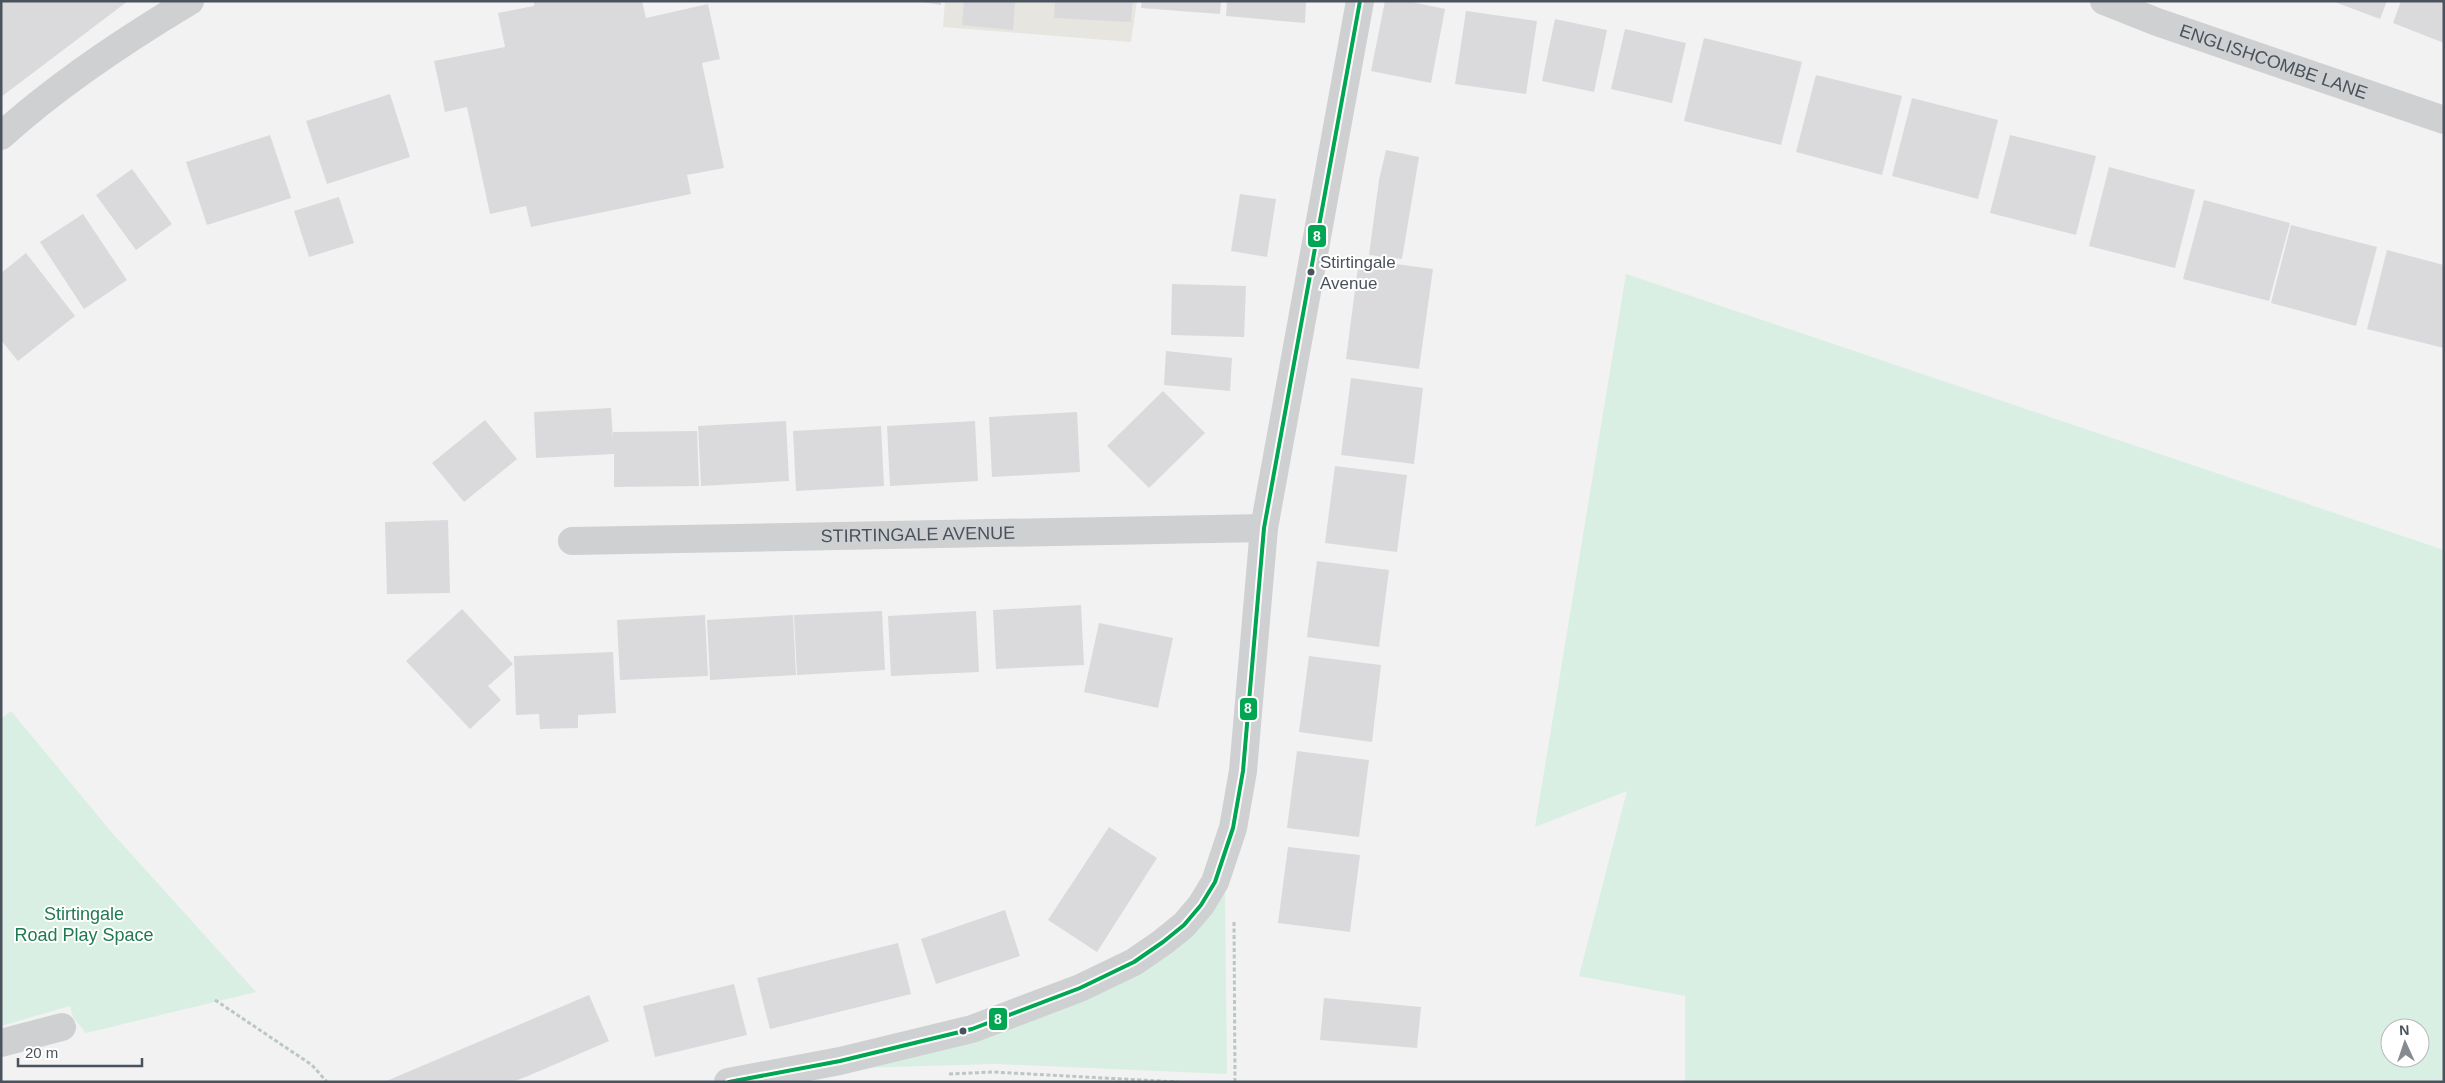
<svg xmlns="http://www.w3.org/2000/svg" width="2445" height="1083" viewBox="0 0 2445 1083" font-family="Arial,sans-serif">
<rect width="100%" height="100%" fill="#f2f2f2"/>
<polygon fill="#e6e5e0" points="945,1 1137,1 1131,42 943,27"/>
<g fill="#d9efe3" fill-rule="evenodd">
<path d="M1626,274L2444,550V1082H1685V996L1579,976L1627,791L1535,827ZM2390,1028H2420V1058H2390Z"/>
<polygon points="11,711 113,834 256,992 86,1033 73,1017 70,1006 1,1026 1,719"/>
<polygon points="1225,893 1227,1074 996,1064 856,1068 969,1043 1207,916"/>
</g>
<g fill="#dadadc">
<polygon points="1,1 128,1 1,97"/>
<polygon points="534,1 642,1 646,18 708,4 720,59 702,63 724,168 687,175 691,194 531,227 526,206 490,214 467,107 445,112 434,61 505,47 498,13 534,6"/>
<polygon points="916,1 941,1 941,5"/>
<polygon points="964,1 1015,1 1013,30 962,25"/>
<polygon points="1055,1 1133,1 1131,22 1054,18"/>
<polygon points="1142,1 1221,1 1220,14 1141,8"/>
<polygon points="1227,1 1306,1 1305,23 1226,16"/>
<polygon points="1385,1 1407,1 1445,9 1431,83 1371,71"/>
<polygon points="2332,1 2387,1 2380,19"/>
<polygon points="2401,1 2444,1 2444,43 2393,23"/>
<polygon points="1466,11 1537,21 1526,94 1455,84"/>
<polygon points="1555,19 1607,30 1594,92 1542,81"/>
<polygon points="1625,29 1686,43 1672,103 1611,89"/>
<polygon points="1704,38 1802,62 1781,145 1684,121"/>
<polygon points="1816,75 1902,96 1882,175 1796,152"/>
<polygon points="390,94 410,157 327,184 306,121"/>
<polygon points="1912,98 1998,120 1978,199 1892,176"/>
<polygon points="270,135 291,198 207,225 186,162"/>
<polygon points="2010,135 2096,156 2076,235 1990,213"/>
<polygon points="1386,150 1419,157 1402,259 1369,255 1379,180"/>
<polygon points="2109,167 2195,190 2175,268 2089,246"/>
<polygon points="132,169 172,224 136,250 96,195"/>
<polygon points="1240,194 1276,199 1267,257 1231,251"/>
<polygon points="339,197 354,243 309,257 294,211"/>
<polygon points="2204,200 2290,223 2269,301 2183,279"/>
<polygon points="83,214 127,280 84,309 40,242"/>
<polygon points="2291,225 2377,247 2356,326 2271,303"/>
<polygon points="2387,250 2444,265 2444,348 2367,329"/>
<polygon points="26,253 75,316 18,361 1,340 1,273"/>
<polygon points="1359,259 1433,269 1419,369 1346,359"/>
<polygon points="1172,284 1246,286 1244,337 1171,335"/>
<polygon points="1166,351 1232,358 1230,391 1164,385"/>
<polygon points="1351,378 1423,388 1414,464 1341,455"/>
<polygon points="1163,391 1205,433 1149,488 1107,446"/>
<polygon points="611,408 613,440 613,432 697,431 699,486 614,487 614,454 536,458 534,412"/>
<polygon points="1077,412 1080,472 992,477 989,417"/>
<polygon points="485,420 517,459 464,502 432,463"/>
<polygon points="786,421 789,481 701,486 698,426"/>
<polygon points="975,421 978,481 890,486 887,426"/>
<polygon points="881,426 884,486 796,491 793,431"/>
<polygon points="1335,466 1407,475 1397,552 1325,543"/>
<polygon points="448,520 450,593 387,594 385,522"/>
<polygon points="1317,561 1389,570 1379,647 1307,637"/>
<polygon points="1081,605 1084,665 996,669 993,610"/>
<polygon points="462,609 513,664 488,686 501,700 470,729 406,661"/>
<polygon points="882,611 885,670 797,675 794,615"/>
<polygon points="976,611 979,672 891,676 888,616"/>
<polygon points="705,615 708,676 620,680 617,620"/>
<polygon points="793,615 796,675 710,680 707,620"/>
<polygon points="1099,623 1173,638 1158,708 1084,692"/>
<polygon points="613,652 616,713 578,715 578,728 540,729 539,714 516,715 514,656"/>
<polygon points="1309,656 1381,665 1372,742 1299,732"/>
<polygon points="1297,751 1369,760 1359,837 1287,828"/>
<polygon points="1109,827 1157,858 1097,952 1048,920"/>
<polygon points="1288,847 1360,855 1350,932 1278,923"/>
<polygon points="1005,910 1020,956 936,984 921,939"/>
<polygon points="898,943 911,994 770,1029 757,978"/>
<polygon points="734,984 747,1035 655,1057 643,1006"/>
<polygon points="589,995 609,1041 528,1076 512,1082 384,1082"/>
<polygon points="1324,998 1421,1007 1417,1048 1320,1040"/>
</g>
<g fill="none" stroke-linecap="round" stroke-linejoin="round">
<g stroke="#bcc7c4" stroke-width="3" stroke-dasharray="4 2.5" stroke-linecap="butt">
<polyline points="1234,922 1235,1082"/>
<polyline points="215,1000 312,1065 327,1082"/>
<polyline points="949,1074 993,1072 1178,1082"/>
</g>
<g stroke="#ced0d2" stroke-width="28">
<path id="s1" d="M2104,1L2157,22L2444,120"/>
<path d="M1,136C57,85 125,40 190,1"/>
<path id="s2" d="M572,541L1264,528"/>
<polyline points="1,1043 62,1027"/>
<polyline points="728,1082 840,1061 972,1029 1080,988 1134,962 1163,942 1184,925 1201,905 1215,882 1233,828 1243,771 1264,528 1360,1"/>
</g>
<defs>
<polyline id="bus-1" points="729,1082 840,1061 972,1029 1080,988 1134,962 1163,942 1184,925 1201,905 1215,882 1233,828 1243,771 1264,528 1360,1"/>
</defs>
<use href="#bus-1" stroke="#fff" stroke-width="8"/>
<use href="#bus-1" stroke="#00a651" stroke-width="4"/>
</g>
<g fill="#4a535d" stroke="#fff" stroke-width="2">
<circle cx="1311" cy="272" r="4.5"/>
<circle cx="963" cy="1031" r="4.5"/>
</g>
<g text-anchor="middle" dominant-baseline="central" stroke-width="4" stroke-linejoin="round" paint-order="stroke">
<g font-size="17" fill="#4a535d" stroke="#fff" text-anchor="start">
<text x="1320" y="262">Stirtingale<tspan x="1320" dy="21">Avenue</tspan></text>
</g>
<g font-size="18" fill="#4a535d" stroke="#fff">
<text stroke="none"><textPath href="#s1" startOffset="180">ENGLISHCOMBE LANE</textPath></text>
<text stroke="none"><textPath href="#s2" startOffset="346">STIRTINGALE AVENUE</textPath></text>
</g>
<g font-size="18" fill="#1f7a52" stroke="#fff">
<text x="84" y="914">Stirtingale<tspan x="84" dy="21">Road Play Space</tspan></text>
</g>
</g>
<g stroke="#fff" stroke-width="2">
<rect x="1307" y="224" width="20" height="24" rx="5" fill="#00a651"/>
<rect x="1239" y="697" width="19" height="24" rx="5" fill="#00a651"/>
<rect x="988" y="1007" width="20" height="24" rx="5" fill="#00a651"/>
</g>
<g font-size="14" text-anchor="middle" font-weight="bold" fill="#fff">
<text x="1317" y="241">8</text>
<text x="1248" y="713">8</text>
<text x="998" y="1024">8</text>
</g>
<rect width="2445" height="1083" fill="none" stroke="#4a535d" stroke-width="5"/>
<g transform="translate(2405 1043) rotate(357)"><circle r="24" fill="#ffffff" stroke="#b7babe"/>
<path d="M0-4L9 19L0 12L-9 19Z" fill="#858b91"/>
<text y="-8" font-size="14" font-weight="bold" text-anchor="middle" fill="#4a535d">N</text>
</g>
<path d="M18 1058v8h124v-8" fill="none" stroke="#4a535d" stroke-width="2.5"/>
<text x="25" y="1058" font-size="15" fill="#4a535d" stroke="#ffffff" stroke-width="4" paint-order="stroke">20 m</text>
</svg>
